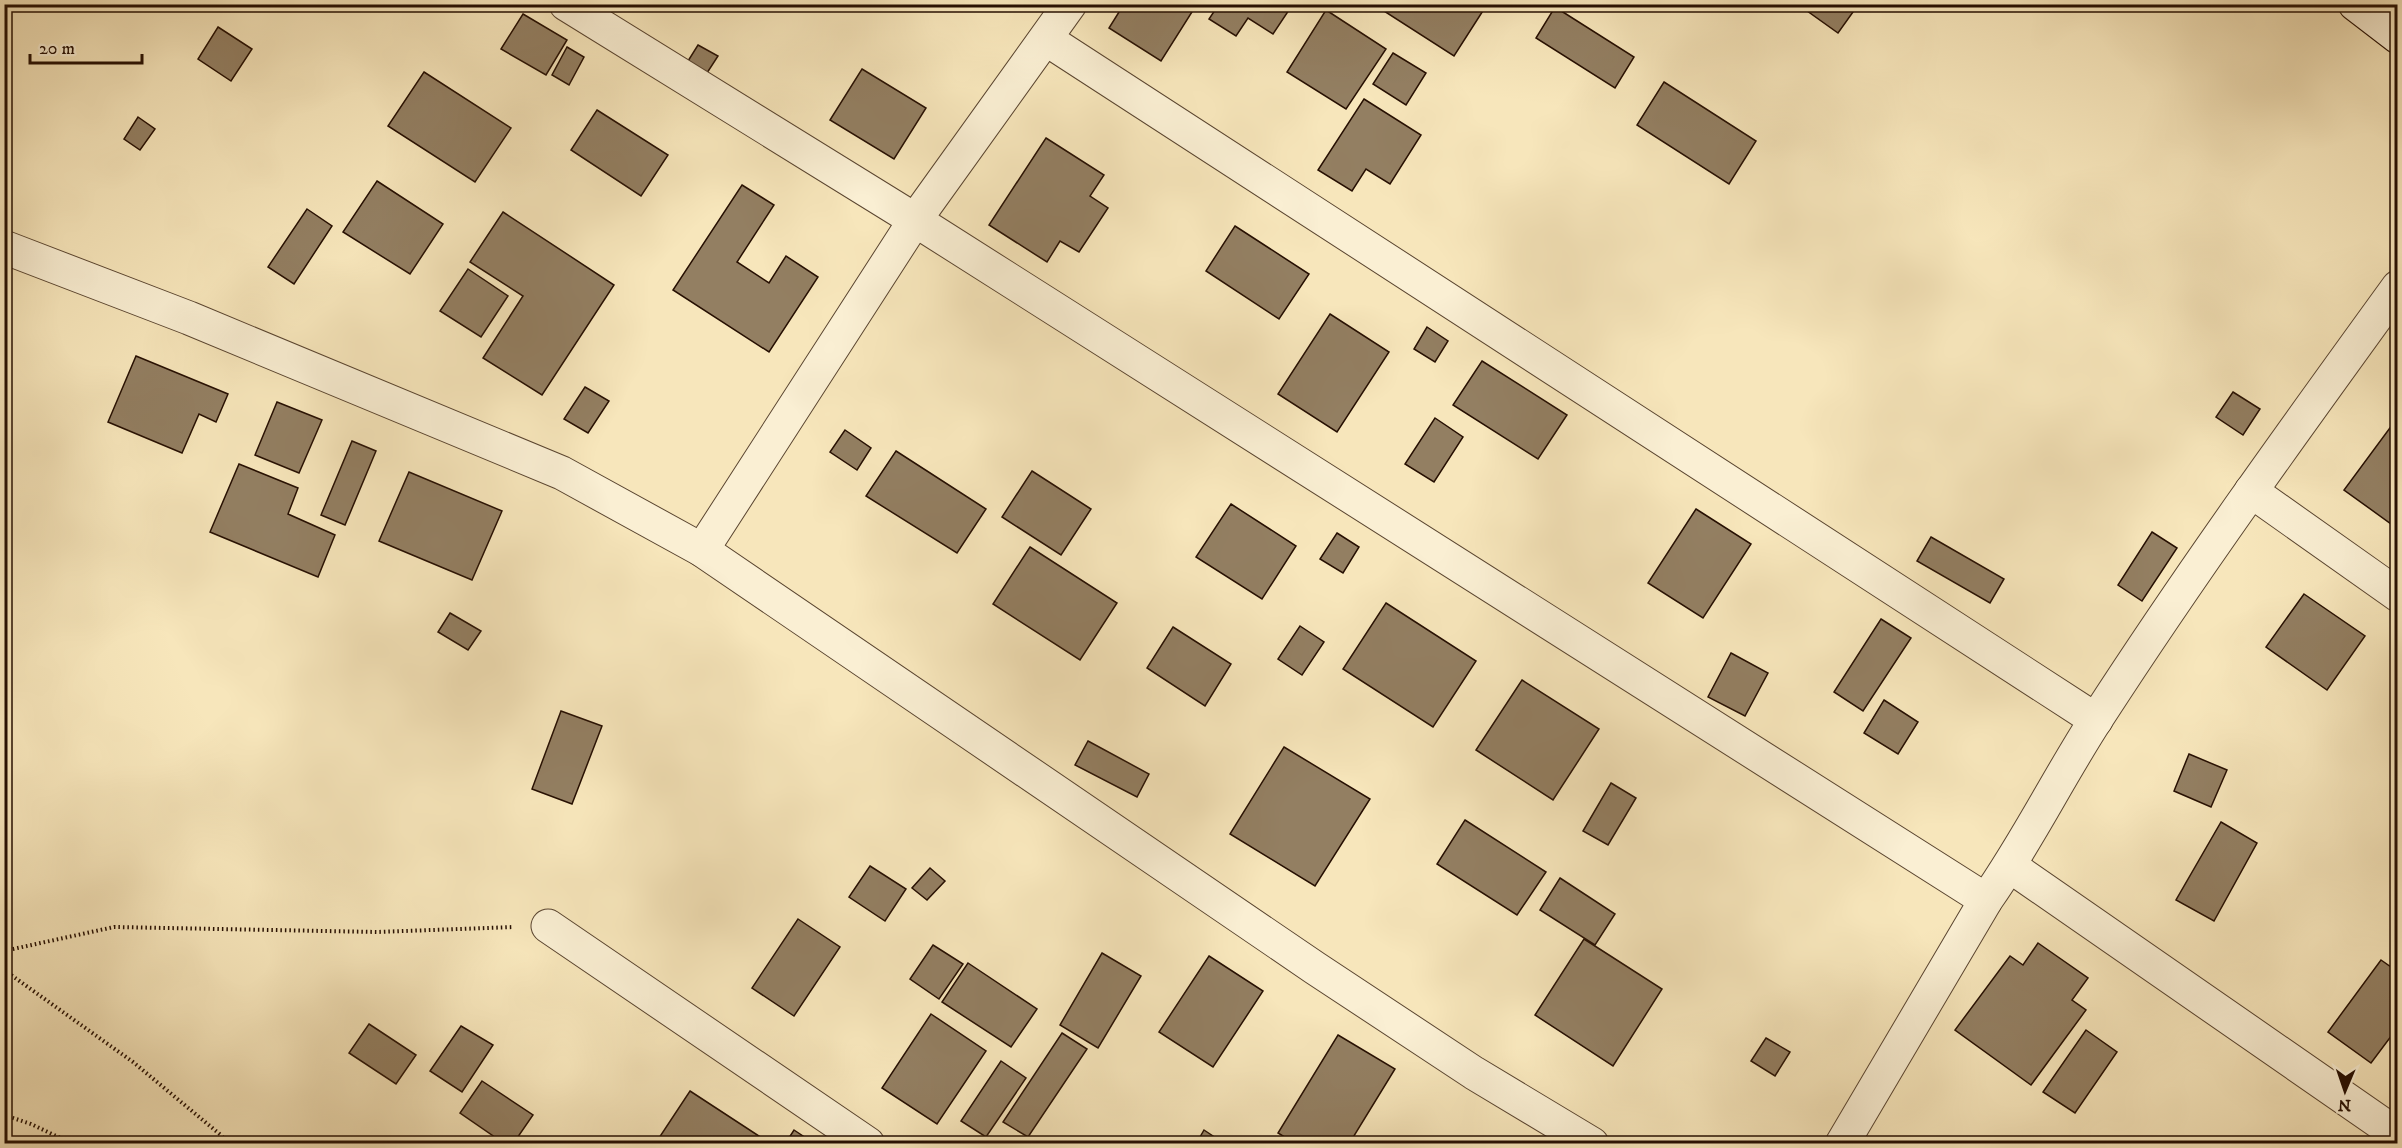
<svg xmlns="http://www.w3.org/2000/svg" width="2402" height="1148" viewBox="0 0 2402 1148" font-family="'IM FELL DW Pica',serif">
<rect width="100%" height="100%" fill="#f7e6bb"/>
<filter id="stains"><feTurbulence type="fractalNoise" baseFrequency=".00333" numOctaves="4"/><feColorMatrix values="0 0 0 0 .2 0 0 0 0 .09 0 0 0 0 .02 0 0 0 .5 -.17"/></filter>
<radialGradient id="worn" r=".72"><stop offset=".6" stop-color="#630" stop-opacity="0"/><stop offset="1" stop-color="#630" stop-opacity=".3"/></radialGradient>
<g fill="#937f62" stroke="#260f02" stroke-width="1.5">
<polygon points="1124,4 1197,4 1161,61 1109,28"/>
<polygon points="1219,4 1293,4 1273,34 1248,18 1236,36 1209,19"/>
<polygon points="1373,4 1484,4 1486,6 1454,56"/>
<polygon points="1805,4 1858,4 1858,5 1838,33 1803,8"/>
<polygon points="1555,7 1634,57 1615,88 1536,38"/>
<polygon points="1326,10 1386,49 1346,109 1287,72"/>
<polygon points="523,14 567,40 546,75 501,49"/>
<polygon points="218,27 252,49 231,81 198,59"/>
<polygon points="698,45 718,56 707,73 688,61"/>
<polygon points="567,47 584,57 569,85 552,75"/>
<polygon points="1393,53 1426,73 1406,105 1373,84"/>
<polygon points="862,69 926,108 894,159 830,120"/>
<polygon points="424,72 511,128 475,182 388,126"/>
<polygon points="1664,82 1756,141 1729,184 1637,125"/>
<polygon points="1364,99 1421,135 1390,184 1366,169 1352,191 1318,170"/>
<polygon points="597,110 668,155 641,196 571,150"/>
<polygon points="138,117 155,129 140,150 124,139"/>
<polygon points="1046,138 1104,175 1090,196 1108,208 1079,252 1060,241 1047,262 989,225"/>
<polygon points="377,181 443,224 410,274 343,232"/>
<polygon points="742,185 774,205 737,262 769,283 786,256 818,277 769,352 673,290"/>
<polygon points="307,209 332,226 294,284 268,267"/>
<polygon points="503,212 614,285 542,395 483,358 523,296 470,262"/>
<polygon points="1235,226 1309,274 1279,319 1206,271"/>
<polygon points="468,269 508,296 481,337 440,311"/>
<polygon points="1330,314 1389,352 1337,432 1278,394"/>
<polygon points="1427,327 1448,341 1435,362 1414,349"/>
<polygon points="136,356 228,394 216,422 199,414 182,453 108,422"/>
<polygon points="1482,361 1567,415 1538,459 1453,405"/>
<polygon points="585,387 609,401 588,433 564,419"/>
<polygon points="2233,392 2260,409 2243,435 2216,417"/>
<polygon points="277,402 322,420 299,473 255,455"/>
<polygon points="2398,417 2398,529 2344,490"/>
<polygon points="1435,418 1463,437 1434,482 1405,464"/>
<polygon points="845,430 871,448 857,470 830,452"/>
<polygon points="352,441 376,451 345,525 321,515"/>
<polygon points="896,451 986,509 957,553 866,496"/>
<polygon points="239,464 298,488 288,514 335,535 318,577 210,532"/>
<polygon points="1032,471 1091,509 1061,555 1002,517"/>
<polygon points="409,472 502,511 472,580 379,541"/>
<polygon points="1231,504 1296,546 1262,599 1196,557"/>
<polygon points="1696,509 1751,544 1703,618 1648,583"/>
<polygon points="2152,532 2177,548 2142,601 2118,585"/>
<polygon points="1337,533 1359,547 1343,573 1320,559"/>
<polygon points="1931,537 2004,579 1990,603 1917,561"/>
<polygon points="1030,547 1117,603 1080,660 993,604"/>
<polygon points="2304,594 2365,636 2327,690 2266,647"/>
<polygon points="1386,603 1476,661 1433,727 1343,669"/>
<polygon points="450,613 481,631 468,650 438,632"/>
<polygon points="1881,619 1911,638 1863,711 1834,692"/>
<polygon points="1300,626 1324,642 1302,675 1278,659"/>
<polygon points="1173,627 1231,664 1205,706 1147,668"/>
<polygon points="1731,653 1768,673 1745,716 1708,697"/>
<polygon points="1522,680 1599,729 1553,800 1476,750"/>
<polygon points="1884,700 1918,722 1898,754 1864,733"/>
<polygon points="561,711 602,726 572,804 532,789"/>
<polygon points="1088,741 1149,774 1137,797 1075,765"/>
<polygon points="1284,747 1370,799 1315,886 1230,834"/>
<polygon points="2189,754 2227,770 2211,807 2174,791"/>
<polygon points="1611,783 1636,798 1608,845 1583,831"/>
<polygon points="1465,820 1546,872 1517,915 1437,864"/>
<polygon points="2221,822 2257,843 2214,921 2176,900"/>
<polygon points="870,866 906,889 885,921 849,897"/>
<polygon points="930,868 945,881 927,900 912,888"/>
<polygon points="1560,878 1615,914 1595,945 1540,910"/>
<polygon points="798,919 840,947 794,1016 752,988"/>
<polygon points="1584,939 1662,989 1613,1066 1535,1015"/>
<polygon points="2038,943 2088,978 2072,1000 2086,1010 2031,1085 1955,1030 2010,956 2023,965"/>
<polygon points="933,945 963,964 939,999 910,979"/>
<polygon points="1102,953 1141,976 1098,1048 1060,1025"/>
<polygon points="1209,956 1263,991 1213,1067 1159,1032"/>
<polygon points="2381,960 2398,972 2398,1027 2371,1063 2328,1032"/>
<polygon points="968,963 1037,1009 1011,1047 942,1002"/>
<polygon points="931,1014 986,1051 937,1124 882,1088"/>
<polygon points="369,1024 416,1055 396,1084 349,1053"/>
<polygon points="461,1026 493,1045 462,1092 430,1071"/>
<polygon points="2086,1030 2117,1052 2075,1113 2043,1092"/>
<polygon points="1062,1033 1087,1049 1028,1137 1003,1122"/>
<polygon points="1338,1035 1395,1069 1349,1144 1296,1144 1278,1133"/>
<polygon points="1766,1038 1790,1052 1775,1076 1751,1061"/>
<polygon points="1001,1061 1026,1078 986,1137 961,1121"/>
<polygon points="482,1081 533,1115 513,1144 505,1144 460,1113"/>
<polygon points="690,1091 762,1138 758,1144 655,1144"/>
<polygon points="794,1130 815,1144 785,1144"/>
<polygon points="1204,1130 1225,1144 1196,1144"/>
</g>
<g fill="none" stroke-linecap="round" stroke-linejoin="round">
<defs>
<g id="street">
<polyline points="566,4 915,220 1986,900"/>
<polyline points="1046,39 2096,720"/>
<polyline points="4,247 189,318 562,473 702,550 1315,968 1474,1073 1592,1144"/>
<polyline points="2251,491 2398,595"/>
<polyline points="702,550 915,220 1070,4"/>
<polyline points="2010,866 2398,1135"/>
<polyline points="548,926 868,1144"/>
<path d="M1842,1144L1986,900C2027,842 2058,778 2097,718C2192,571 2295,429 2398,287"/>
</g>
<polyline id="secondary" points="2355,4 2398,37"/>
</defs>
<use href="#street" stroke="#5a4530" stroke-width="35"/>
<use href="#secondary" stroke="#260f02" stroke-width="35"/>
<g stroke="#260f02" stroke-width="4" stroke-dasharray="1.5 3" stroke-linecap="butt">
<polyline points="4,951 114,927 377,932 514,927"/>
<polyline points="4,970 133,1062 222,1136 227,1144"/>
<polyline points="4,1115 31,1124 73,1144"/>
</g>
<use href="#street" stroke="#faefd3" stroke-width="33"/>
<use href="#secondary" stroke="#faefd3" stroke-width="33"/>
</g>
<rect width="2402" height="1148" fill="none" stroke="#f7e6bb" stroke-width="24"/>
<rect x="6" y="6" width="2390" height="1136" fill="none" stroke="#260f02" stroke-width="3"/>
<rect x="12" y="12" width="2378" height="1124" fill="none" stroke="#260f02" stroke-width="1.5"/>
<g transform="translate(2345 1091) rotate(182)" stroke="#faefd3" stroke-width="4.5" paint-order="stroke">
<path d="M0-4.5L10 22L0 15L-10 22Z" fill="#260f02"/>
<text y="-9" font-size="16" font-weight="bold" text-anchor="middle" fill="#260f02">N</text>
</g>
<path d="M30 54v9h112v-9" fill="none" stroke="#260f02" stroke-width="3"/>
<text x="39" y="54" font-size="18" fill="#260f02" stroke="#faefd3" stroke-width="4.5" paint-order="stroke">20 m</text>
<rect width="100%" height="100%" filter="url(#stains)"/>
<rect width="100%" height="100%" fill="url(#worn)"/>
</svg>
